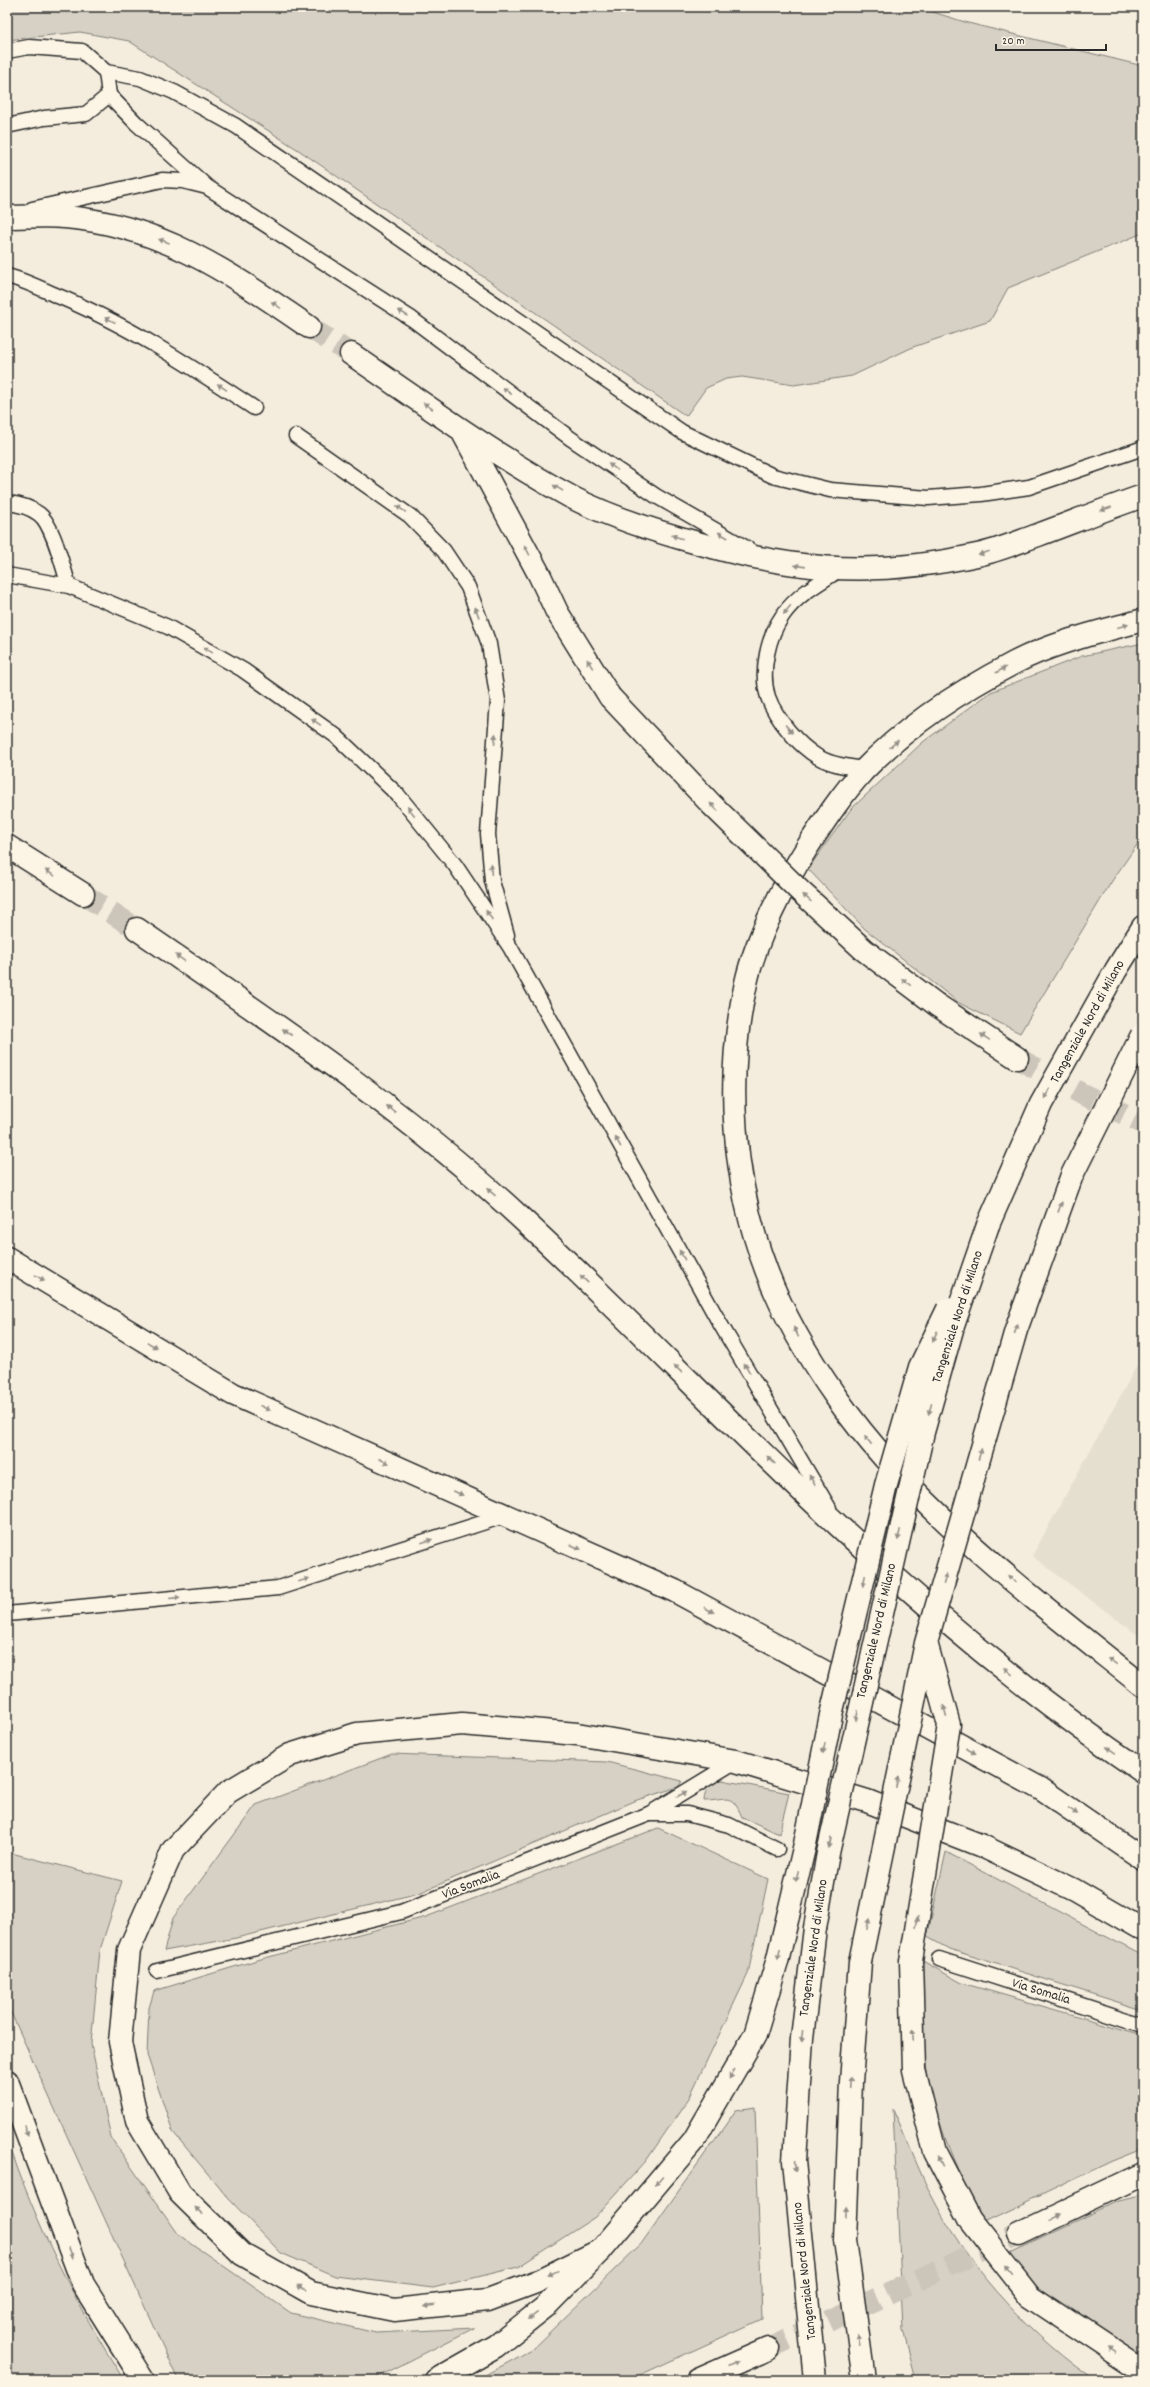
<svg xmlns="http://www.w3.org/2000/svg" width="1150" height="2387" viewBox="0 0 1150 2387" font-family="Dekko,sans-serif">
<rect width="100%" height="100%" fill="#f4edde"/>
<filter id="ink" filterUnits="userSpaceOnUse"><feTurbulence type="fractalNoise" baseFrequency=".025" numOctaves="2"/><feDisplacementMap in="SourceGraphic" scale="8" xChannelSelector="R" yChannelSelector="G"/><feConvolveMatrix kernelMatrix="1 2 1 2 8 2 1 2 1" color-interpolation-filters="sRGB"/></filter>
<g filter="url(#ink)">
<polygon fill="#e5dfd0" points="1143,1355 1143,1639 1032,1556"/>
<g fill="#d6d1c4" stroke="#807e78">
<polygon points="7,7 917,7 968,23 1143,66 1143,233 1008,288 990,321 913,347 852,376 794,385 742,377 726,379 706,388 686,416 300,151 129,41 80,32 7,40"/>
<polygon points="1143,643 1143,836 1112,881 1020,1033 959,1003 865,929 808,869 851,809 923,742 991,692 1082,656"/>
<polygon points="392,1754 607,1762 682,1781 678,1787 637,1800 419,1893 236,1938 164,1951 173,1918 256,1805"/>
<path d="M722,1780L789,1793L779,1834L742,1817C731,1791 727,1801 704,1801C705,1788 709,1783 722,1780Z"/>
<polygon points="658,1828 768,1879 748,1974 689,2098 646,2161 595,2217 518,2267 433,2288 335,2276 281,2253 227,2197 173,2132 147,2055 149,2008 154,1991 257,1960 426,1917"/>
<polygon points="7,1852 122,1881 100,1950 91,2044 111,2138 179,2235 291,2313 376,2333 474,2328 372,2380 178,2380 7,2004"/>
<polygon points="946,1852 1143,1956 1143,2010 949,1949 927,1937"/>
<path d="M921,1960L962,1983L1143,2035V2149L1113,2161L985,2222C958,2176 937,2125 927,2072C921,2035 922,1997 921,1960Z"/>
<polygon points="755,2107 762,2319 629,2380 476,2380 531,2350 641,2244 736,2110"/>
<path d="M893,2109C908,2141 920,2175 937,2206C972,2272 1035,2339 1096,2380H916L903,2330Z"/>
<path d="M7,2138C35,2223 76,2305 124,2380H7Z"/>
<polygon points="1143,2195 1143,2359 1072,2313 1031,2282 1010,2252 1119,2201"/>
</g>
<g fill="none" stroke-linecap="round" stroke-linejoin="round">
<g stroke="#ccc6ba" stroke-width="22" stroke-dasharray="22 11" stroke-linecap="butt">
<polyline points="309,327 351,354"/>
<polyline points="83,894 137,929"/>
<polyline points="1017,1058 1082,1094 1143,1123"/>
<polyline points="768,2349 1019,2233"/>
</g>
<defs>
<g id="lane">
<polyline points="7,51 29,47 82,51 106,72 140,78 174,92 236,126 682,432 773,476 830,490 928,498 981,494 1029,487 1143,448"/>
<polyline points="109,95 136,123 205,185"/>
<polyline points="7,126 44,118 86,114 109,95 106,72"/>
<polyline points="32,209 162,180 183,181 207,187 412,319 570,438 656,496 750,550"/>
<path d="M7,276C23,280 38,287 53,294C125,323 189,365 254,408"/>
<polyline points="296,436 410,516 444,551 468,587 489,644 498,701 488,834 492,881 507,935"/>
<path d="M7,503C18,504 30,507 39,514C53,524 63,568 69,586"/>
<path d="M839,570C819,583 797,595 783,615C768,636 760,672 768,697C776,719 798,745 818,757C832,765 849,767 865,769"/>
<polyline points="7,575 69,586 168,627 243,670 336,736 398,795 455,865 510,947 718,1320 829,1508"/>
<polyline points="7,1614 278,1588 507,1515"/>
<polyline points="649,1814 736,1761"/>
<polyline points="939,1959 1143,2025"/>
<polyline points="157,1971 401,1912 649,1814 687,1814 729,1825 777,1849"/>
</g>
<g id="highway">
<path d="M7,217C26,217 46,215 65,217C162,225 231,274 309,327"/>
<path d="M351,354C423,403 494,455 571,497C606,515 642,527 680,538C787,570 866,579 977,555C997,551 1018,542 1038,535C1073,522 1108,508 1143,496"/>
<polyline points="462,431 539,574 557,612 610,697"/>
<path d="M1143,620C1100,632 1054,642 1014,663C960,691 905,727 863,771C842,794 825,820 808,846C784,884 756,938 746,983C725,1077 732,1181 767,1272C783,1314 810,1360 836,1397C914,1509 1037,1601 1143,1686"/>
<polyline points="7,846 83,894"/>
<path d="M137,929C269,1020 404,1109 522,1219C630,1319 732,1427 840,1527C935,1616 1036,1699 1143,1772"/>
<polyline points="937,1005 1017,1058"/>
<polyline points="988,1225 1041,1104 1116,970 1143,927"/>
<polyline points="7,1258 233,1394 675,1591 1041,1789 1143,1859"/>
<polyline points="815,1928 802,2038 794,2161 815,2380"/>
<polyline points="911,1961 914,2070 935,2152 971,2221 1030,2296 1143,2371"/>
<polyline points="860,1962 851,2082 845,2240 864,2380"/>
<polyline points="7,2081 83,2284 143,2380"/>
<polyline points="1019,2233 1143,2174"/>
<polyline points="601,2250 536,2282 488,2300 394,2310 311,2293 242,2254 180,2193 137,2121 120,2042 129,1950 173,1850 228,1792 290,1755 357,1734 462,1724 577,1734 736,1761 867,1801 982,1846 1074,1890 1143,1930"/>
<polyline points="436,2380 496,2346 545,2307 601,2250 694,2140 755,2035 777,1962 788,1916"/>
<polyline points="698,2380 768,2349"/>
</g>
</defs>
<use href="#lane" stroke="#2b2b2b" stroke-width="17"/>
<use href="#highway" stroke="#2b2b2b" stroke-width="25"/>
<use href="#lane" stroke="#fcf5e5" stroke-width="14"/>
<use href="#highway" stroke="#fcf5e5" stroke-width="22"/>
<defs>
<g id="highway-bridge">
<polyline points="610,697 712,805 801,892 864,950 937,1005"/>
<polyline points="788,1916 805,1844 831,1715 886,1485 920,1367 948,1309"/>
<polyline points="815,1928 828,1853 923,1432 953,1326 988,1225"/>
<polyline points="911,1961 949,1725 927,1646"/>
<polyline points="860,1962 926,1643 1016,1330 1072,1175 1142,1035"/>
</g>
</defs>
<use href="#highway-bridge" stroke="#2b2b2b" stroke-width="25" stroke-linecap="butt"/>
<use href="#highway-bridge" stroke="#fcf5e5" stroke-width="22"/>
</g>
<defs><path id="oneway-solid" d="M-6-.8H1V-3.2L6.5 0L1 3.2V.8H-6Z"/></defs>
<g fill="#949088">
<use href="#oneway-solid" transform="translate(164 241) rotate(-161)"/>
<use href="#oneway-solid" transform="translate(276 305) rotate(-146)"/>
<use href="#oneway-solid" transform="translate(403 313) rotate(-147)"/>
<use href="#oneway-solid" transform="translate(110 320) rotate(-154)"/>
<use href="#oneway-solid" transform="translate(222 387) rotate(-146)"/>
<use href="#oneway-solid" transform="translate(507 391) rotate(-143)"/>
<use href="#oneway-solid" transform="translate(428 406) rotate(-146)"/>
<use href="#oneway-solid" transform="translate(613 467) rotate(-146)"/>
<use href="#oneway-solid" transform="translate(558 488) rotate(-149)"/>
<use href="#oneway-solid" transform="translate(401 509) rotate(-145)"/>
<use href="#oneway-solid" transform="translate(1106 509) rotate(160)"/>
<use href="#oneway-solid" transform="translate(723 535) rotate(-150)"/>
<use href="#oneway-solid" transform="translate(677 537) rotate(-163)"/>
<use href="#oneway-solid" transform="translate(527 550) rotate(-118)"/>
<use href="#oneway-solid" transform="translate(984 553) rotate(163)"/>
<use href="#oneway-solid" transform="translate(800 566) rotate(-172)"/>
<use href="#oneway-solid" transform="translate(787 610) rotate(129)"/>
<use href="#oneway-solid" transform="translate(477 612) rotate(-110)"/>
<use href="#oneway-solid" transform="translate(1123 626) rotate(-15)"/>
<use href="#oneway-solid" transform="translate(208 650) rotate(-150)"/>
<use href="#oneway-solid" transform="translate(590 664) rotate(-122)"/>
<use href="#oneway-solid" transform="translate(1001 670) rotate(-30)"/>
<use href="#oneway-solid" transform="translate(316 722) rotate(-145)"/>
<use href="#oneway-solid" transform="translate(789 729) rotate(50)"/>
<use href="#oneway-solid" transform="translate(495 739) rotate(-85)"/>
<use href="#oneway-solid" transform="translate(894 744) rotate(-40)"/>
<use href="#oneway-solid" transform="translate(714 807) rotate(-135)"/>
<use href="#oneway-solid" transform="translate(411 811) rotate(-129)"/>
<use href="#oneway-solid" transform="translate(491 869) rotate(-94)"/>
<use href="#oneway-solid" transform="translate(50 873) rotate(-148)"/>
<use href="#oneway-solid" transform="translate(807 898) rotate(-138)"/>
<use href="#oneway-solid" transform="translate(489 915) rotate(-124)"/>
<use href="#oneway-solid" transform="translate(180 958) rotate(-146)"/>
<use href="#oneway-solid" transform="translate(906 982) rotate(-143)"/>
<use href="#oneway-solid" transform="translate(287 1032) rotate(-146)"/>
<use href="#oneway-solid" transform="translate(985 1037) rotate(-146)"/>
<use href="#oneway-solid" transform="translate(1047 1094) rotate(119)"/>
<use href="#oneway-solid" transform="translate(391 1109) rotate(-143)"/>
<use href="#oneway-solid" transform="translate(618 1142) rotate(-119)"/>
<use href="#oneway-solid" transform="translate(491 1192) rotate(-139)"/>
<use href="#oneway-solid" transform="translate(1060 1207) rotate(-70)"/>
<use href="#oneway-solid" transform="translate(682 1255) rotate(-119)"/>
<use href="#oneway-solid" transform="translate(40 1278) rotate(31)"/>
<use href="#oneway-solid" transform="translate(584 1279) rotate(-136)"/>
<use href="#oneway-solid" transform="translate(1016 1329) rotate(-72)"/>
<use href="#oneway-solid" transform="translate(796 1332) rotate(-116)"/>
<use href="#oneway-solid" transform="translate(935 1336) rotate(115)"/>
<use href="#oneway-solid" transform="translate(152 1345) rotate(31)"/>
<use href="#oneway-solid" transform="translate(747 1368) rotate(-121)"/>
<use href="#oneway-solid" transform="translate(678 1369) rotate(-136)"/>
<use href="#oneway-solid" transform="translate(265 1408) rotate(24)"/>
<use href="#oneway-solid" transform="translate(930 1409) rotate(106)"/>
<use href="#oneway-solid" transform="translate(868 1440) rotate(-127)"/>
<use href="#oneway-solid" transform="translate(980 1454) rotate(-74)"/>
<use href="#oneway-solid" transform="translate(771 1460) rotate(-136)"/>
<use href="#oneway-solid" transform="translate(384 1461) rotate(24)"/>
<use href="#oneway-solid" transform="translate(812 1480) rotate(-120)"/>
<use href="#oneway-solid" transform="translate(458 1493) rotate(24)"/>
<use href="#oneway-solid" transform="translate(899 1535) rotate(103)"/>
<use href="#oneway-solid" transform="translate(427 1541) rotate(-18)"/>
<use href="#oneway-solid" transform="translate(576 1547) rotate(24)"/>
<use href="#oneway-solid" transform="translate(945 1579) rotate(-74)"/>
<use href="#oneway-solid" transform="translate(1012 1579) rotate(-138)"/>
<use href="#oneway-solid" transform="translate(304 1580) rotate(-18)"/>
<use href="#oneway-solid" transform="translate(864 1581) rotate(103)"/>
<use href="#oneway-solid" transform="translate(175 1598) rotate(-5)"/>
<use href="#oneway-solid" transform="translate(46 1610) rotate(-5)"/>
<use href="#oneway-solid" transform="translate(709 1610) rotate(28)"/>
<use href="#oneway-solid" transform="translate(1112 1661) rotate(-142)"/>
<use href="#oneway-solid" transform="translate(1008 1671) rotate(-141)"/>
<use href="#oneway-solid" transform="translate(945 1711) rotate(-105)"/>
<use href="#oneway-solid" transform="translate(857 1716) rotate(102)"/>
<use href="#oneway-solid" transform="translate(824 1748) rotate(101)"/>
<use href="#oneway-solid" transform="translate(1111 1750) rotate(-145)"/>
<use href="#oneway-solid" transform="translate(971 1751) rotate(28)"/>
<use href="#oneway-solid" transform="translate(897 1782) rotate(-78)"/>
<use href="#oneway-solid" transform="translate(682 1794) rotate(-30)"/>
<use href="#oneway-solid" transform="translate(1073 1811) rotate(34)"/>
<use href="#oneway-solid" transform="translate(830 1843) rotate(102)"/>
<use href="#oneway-solid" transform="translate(797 1876) rotate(103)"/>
<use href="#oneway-solid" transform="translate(917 1922) rotate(-81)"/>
<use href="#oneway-solid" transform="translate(868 1924) rotate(-78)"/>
<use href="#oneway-solid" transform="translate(779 1954) rotate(103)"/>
<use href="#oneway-solid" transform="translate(913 2035) rotate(-92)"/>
<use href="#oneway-solid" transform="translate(802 2036) rotate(96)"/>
<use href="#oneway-solid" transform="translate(732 2074) rotate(120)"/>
<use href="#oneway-solid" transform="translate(851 2082) rotate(-87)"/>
<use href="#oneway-solid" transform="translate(26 2131) rotate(69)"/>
<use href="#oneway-solid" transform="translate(940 2161) rotate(-117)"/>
<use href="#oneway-solid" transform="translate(795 2166) rotate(86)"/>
<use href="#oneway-solid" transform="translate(659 2181) rotate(130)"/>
<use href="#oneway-solid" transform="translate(199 2211) rotate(-136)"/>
<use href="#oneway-solid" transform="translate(846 2212) rotate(-88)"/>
<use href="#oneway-solid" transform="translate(1054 2216) rotate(-26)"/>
<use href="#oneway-solid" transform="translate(71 2253) rotate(70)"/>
<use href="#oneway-solid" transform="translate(1009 2270) rotate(-129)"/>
<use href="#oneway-solid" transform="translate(553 2273) rotate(154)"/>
<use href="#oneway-solid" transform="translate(302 2288) rotate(-150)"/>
<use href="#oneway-solid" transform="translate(429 2306) rotate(173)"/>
<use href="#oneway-solid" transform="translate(533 2316) rotate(142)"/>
<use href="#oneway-solid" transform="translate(859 2341) rotate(-98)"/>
<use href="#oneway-solid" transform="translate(1111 2350) rotate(-146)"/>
<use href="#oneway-solid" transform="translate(733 2364) rotate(-24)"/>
</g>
</g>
<g text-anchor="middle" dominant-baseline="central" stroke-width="3.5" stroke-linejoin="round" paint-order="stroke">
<g font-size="14" fill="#2b2b2b" stroke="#fcf5e5">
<text transform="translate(1088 1022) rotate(-61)">Tangenziale Nord di Milano</text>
<text transform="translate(958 1317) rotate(-72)">Tangenziale Nord di Milano</text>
<text transform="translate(877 1631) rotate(-77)">Tangenziale Nord di Milano</text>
<text transform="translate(471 1885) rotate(-21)">Via Somalia</text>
<text transform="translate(814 1948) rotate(-82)">Tangenziale Nord di Milano</text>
<text transform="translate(1041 1992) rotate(17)">Via Somalia</text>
<text transform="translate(805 2271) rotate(-96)">Tangenziale Nord di Milano</text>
</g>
</g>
<rect width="1150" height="2387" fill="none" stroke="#fcf5e5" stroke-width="24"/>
<rect x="12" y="12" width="1126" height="2363" fill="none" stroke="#2b2b2b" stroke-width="1.5" filter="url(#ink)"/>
<path d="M996 44v6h110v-6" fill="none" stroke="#2b2b2b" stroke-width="2"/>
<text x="1002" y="44" font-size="12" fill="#2b2b2b" stroke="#fcf5e5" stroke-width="3" paint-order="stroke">20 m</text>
</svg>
